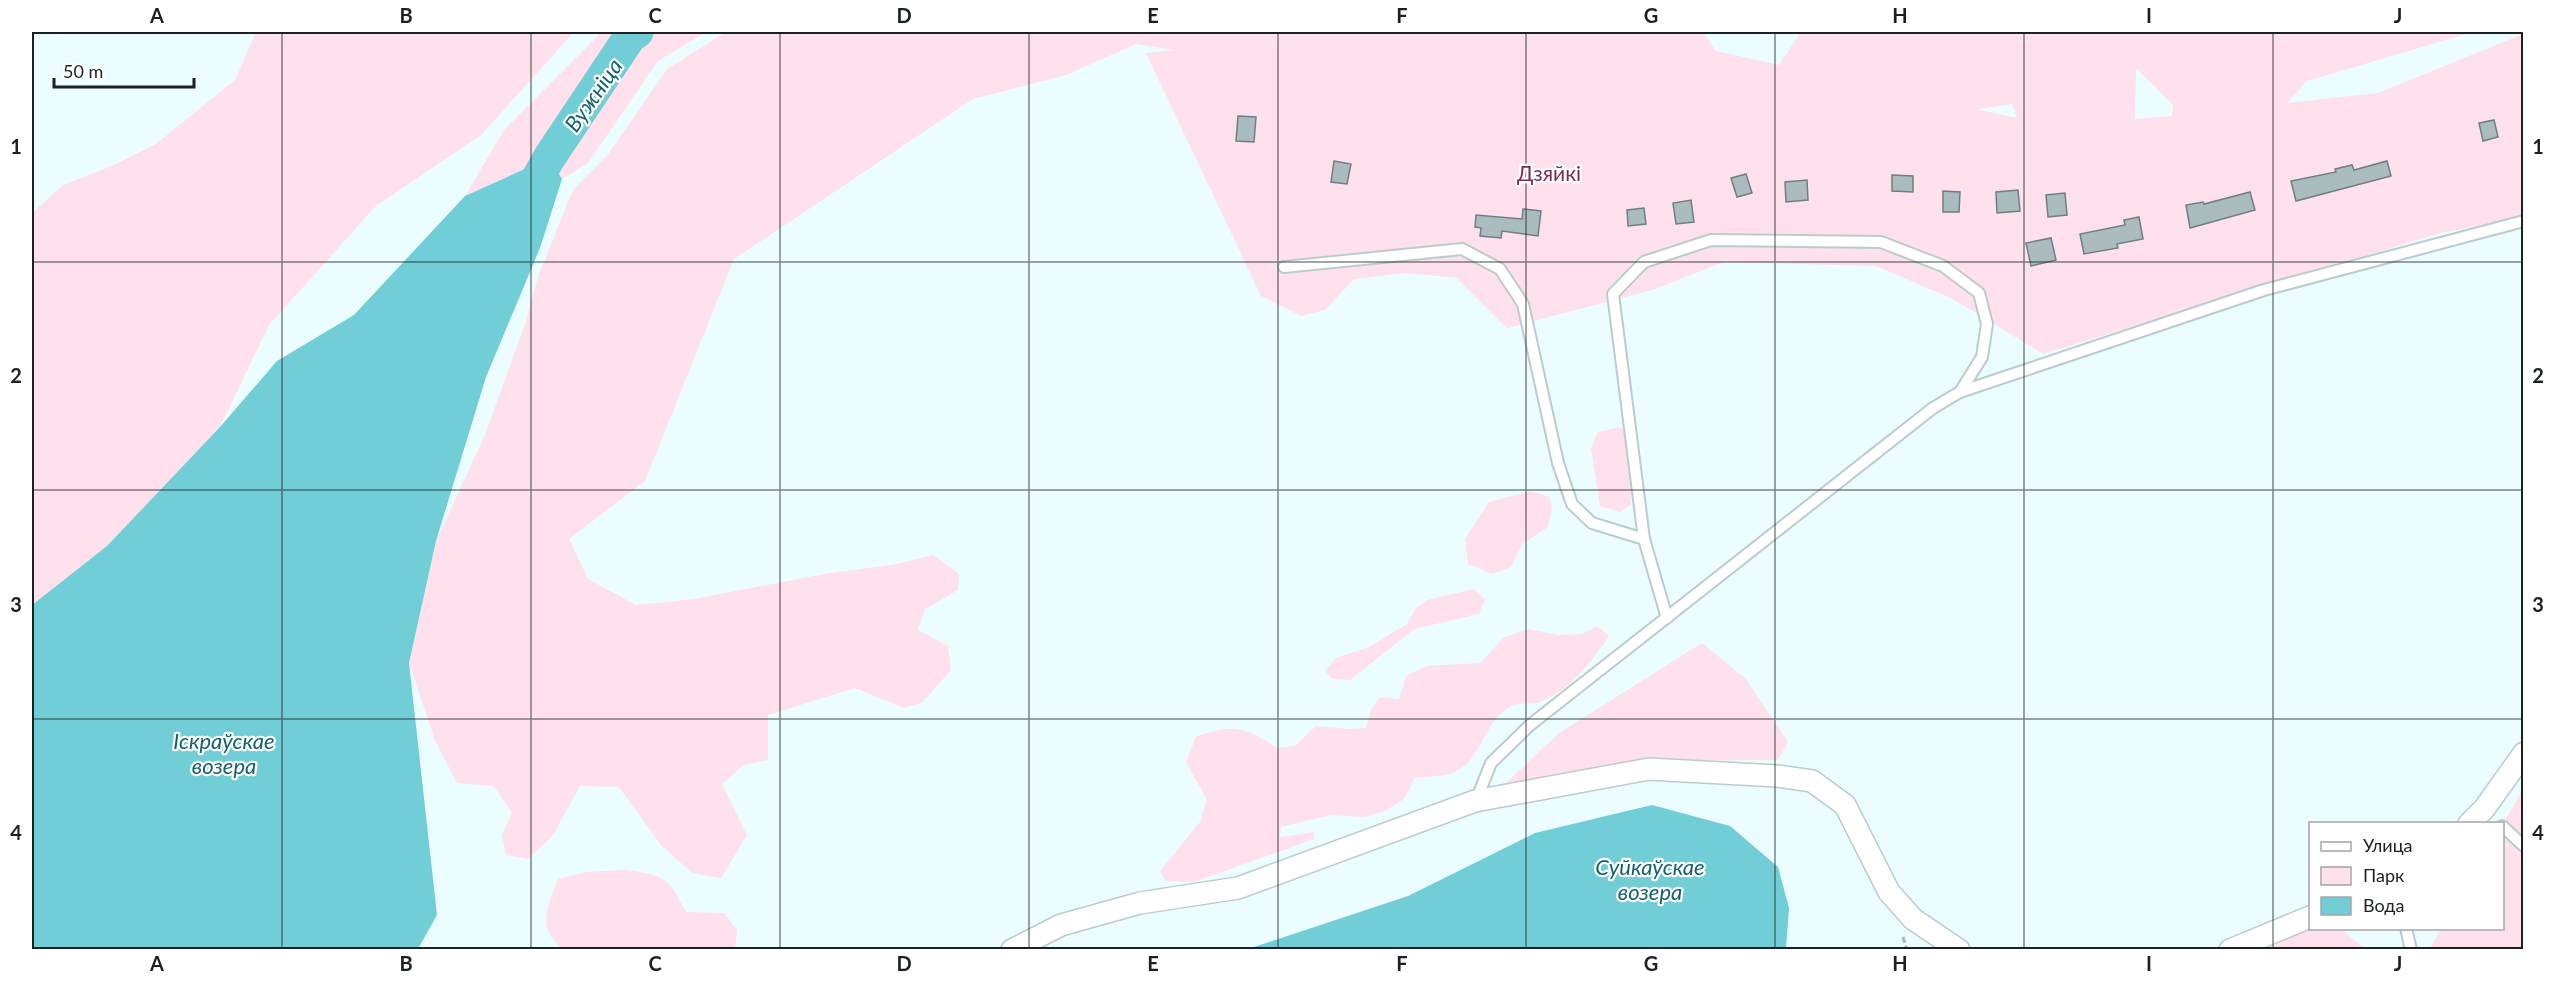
<svg xmlns="http://www.w3.org/2000/svg" width="2555" height="981" viewBox="0 0 2555 981" font-family="Lato,sans-serif">
<rect width="100%" height="100%" fill="#ebfdfe"/>
<g fill="#fee1ec" fill-rule="evenodd">
<polygon points="256,32 574,32 481,135 376,206 269,325 220,427 107,546 32,605 32,213 63,185 114,165 156,144 235,80"/>
<polygon points="602,32 706,32 658,61 588,163 562,179 549,158 465,196 504,130"/>
<path d="M726,32H1703L1716,51L1779,65L1801,32H2473L2307,81L2287,103L2378,93L2523,34V218L2440,233L2043,354L1953,299L1876,266L1724,262L1652,290L1507,328L1457,278L1406,273L1354,279L1325,310L1301,316L1261,296L1146,53L1174,50L1136,44L1066,75L973,99L734,259L645,481L569,539L588,579L636,605L694,599L830,573L893,565L933,555L959,574L958,590L925,609L918,630L948,646L951,670L922,703L904,708L855,688L768,715V760L744,765L722,784L747,835L721,878L692,873L661,845L619,787L580,786L553,835L528,859L506,855L502,835L512,813L494,786L457,783L435,740L409,663L436,541L485,435L525,324L539,274L573,190L607,156L667,69ZM2136,68L2173,105L2172,116L2135,119ZM2012,104L2017,118L1979,110V109Z"/>
<polygon points="1620,427 1629,433 1631,505 1620,512 1600,506 1591,448 1598,432"/>
<polygon points="1531,491 1550,497 1552,507 1548,527 1522,544 1511,567 1493,574 1468,564 1465,539 1489,502"/>
<polygon points="1474,589 1485,600 1479,614 1414,629 1350,680 1333,679 1325,671 1336,658 1369,647 1407,624 1416,608 1427,600"/>
<path d="M1597,626L1609,636C1591,662 1571,690 1540,702C1531,705 1520,702 1512,706C1482,720 1484,761 1452,773C1441,777 1426,776 1415,778L1404,799L1385,811L1364,817L1331,815L1281,827L1280,837L1314,832V839L1194,882L1166,881L1160,871L1200,822L1207,800L1186,762L1196,737C1231,723 1246,727 1277,748L1295,746L1316,726L1349,729L1366,728L1371,710L1380,697L1399,699L1406,676L1427,666L1481,663L1503,638L1528,629L1559,635L1582,634Z"/>
<polygon points="1702,643 1745,678 1788,742 1778,760 1646,761 1501,788 1559,733"/>
<polygon points="2523,789 2523,949 2429,950 2441,929 2502,928 2503,824"/>
<path d="M625,870C664,875 668,876 686,912L724,913L737,930L735,949L564,950C535,928 548,907 558,879L587,872Z"/>
<polygon points="2310,927 2341,929 2365,949 2265,950"/>
</g>
<g fill="#71ced7">
<polygon points="549,158 562,179 540,248 486,377 436,541 409,663 437,915 418,949 32,949 32,605 107,546 220,427 277,361 354,315 465,196"/>
<polygon points="1652,805 1730,826 1778,867 1789,908 1786,949 1237,949 1254,947 1408,896 1535,833"/>
</g>
<g fill="none" stroke-linecap="round" stroke-linejoin="round">
<polyline stroke="#71ced7" stroke-width="33" points="527,197 549,158 631,35 637,32"/>
</g>
<g fill="#abbcbe" stroke="#6f7f81" stroke-width="1.5">
<polygon points="1238,116 1256,117 1254,142 1236,141"/>
<polygon points="2494,120 2498,137 2483,141 2479,123"/>
<polygon points="1334,161 1351,164 1347,184 1331,182"/>
<polygon points="2387,161 2391,176 2296,201 2291,181 2336,172 2335,169 2352,165 2354,170"/>
<polygon points="1746,174 1752,193 1737,197 1731,178"/>
<polygon points="1892,175 1913,176 1913,192 1892,191"/>
<polygon points="1807,180 1808,200 1786,202 1785,182"/>
<polygon points="2018,190 2020,211 1997,213 1996,192"/>
<polygon points="1943,191 1960,192 1959,212 1943,212"/>
<polygon points="2250,192 2255,210 2190,228 2186,205 2203,202 2204,204"/>
<polygon points="2065,193 2067,215 2048,217 2046,195"/>
<polygon points="1691,200 1694,222 1676,224 1673,203"/>
<polygon points="1644,208 1646,224 1628,226 1627,210"/>
<polygon points="1523,209 1541,211 1538,236 1502,231 1501,238 1480,236 1481,228 1475,227 1476,215 1522,219"/>
<polygon points="2139,217 2143,239 2117,244 2118,248 2084,254 2080,234 2125,225 2124,220"/>
<polygon points="2051,238 2056,260 2031,266 2026,243"/>
</g>
<g fill="none" stroke-linecap="round" stroke-linejoin="round">
<defs>
<g id="service">
<polyline points="1284,267 1462,249 1500,269 1523,304 1558,463 1572,504 1592,523 1644,539 1667,618"/>
<polyline points="1644,539 1613,294 1644,262 1711,240 1881,242 1943,266 1979,293 1987,324 1982,357 1960,392"/>
<polyline points="1476,801 1491,763 1530,725 1933,408 1960,392 2264,290 2524,221"/>
<polyline points="2502,826 2524,846"/>
<polyline points="2406,928 2411,950"/>
</g>
<g id="minor">
<polyline points="2469,824 2484,809 2524,753"/>
<polyline points="1012,950 1061,925 1140,903 1238,888 1475,801 1649,769 1777,776 1812,781 1845,805 1889,892 1913,919 1959,950"/>
<polyline points="2230,950 2310,917"/>
</g>
</defs>
<use href="#service" stroke="#bbccce" stroke-width="14"/>
<use href="#minor" stroke="#bbccce" stroke-width="24"/>
<polyline stroke="#a9b7b8" stroke-width="3" stroke-dasharray="6 3" stroke-linecap="butt" points="1903,937 1907,950"/>
<use href="#service" stroke="#fff" stroke-width="10"/>
<use href="#minor" stroke="#fff" stroke-width="21"/>
</g>
<path fill="none" stroke="#1b2122" stroke-width="1.5" stroke-opacity="0.55" d="M282,32V950M531,32V950M780,32V950M1029,32V950M1278,32V950M1526,32V950M1775,32V950M2024,32V950M2273,32V950M32,262H2524M32,490H2524M32,719H2524"/>
<g text-anchor="middle" dominant-baseline="central" stroke-width="4.5" stroke-linejoin="round" paint-order="stroke">
<g font-size="21" fill="#7b2b53" stroke="#fff">
<text x="1549" y="172">Дзяйкі</text>
</g>
<g font-size="22" font-style="italic" fill="#146269" stroke="#fff">
<text transform="translate(593 95) rotate(-55)">Вужніца</text>
<text x="224" y="740">Іскраўскае<tspan x="224" dy="25">возера</tspan></text>
<text x="1650" y="866">Суйкаўскае<tspan x="1650" dy="25">возера</tspan></text>
</g>
</g>
<rect width="2555" height="981" fill="none" stroke="#ffffff" stroke-width="66"/>
<rect x="2309" y="822" width="195" height="108" fill="#ffffff" stroke="#a4a6a7" stroke-width="1.5"/>
<rect x="2321" y="842" width="30" height="9" fill="#ffffff" stroke="#a4a6a7" stroke-width="1.5"/>
<text x="2363" y="852" font-size="18" fill="#1b2122">Улица</text>
<rect x="2321" y="867" width="30" height="18" fill="#fee1ec" stroke="#a4a6a7" stroke-width="1.5"/>
<text x="2363" y="882" font-size="18" fill="#1b2122">Парк</text>
<rect x="2321" y="897" width="30" height="18" fill="#71ced7" stroke="#a4a6a7" stroke-width="1.5"/>
<text x="2363" y="912" font-size="18" fill="#1b2122">Вода</text>
<path d="M54 78v9h140v-9" fill="none" stroke="#1b2122" stroke-width="3"/>
<text x="63" y="78" font-size="18" fill="#1b2122" stroke="#ffffff" stroke-width="4.5" paint-order="stroke">50 m</text>
<rect x="33" y="33" width="2489" height="915" fill="none" stroke="#1b2122" stroke-width="2"/>
<g font-size="20" text-anchor="middle" font-weight="bold" fill="#1b2122">
<text x="157" y="23">A</text>
<text x="406" y="23">B</text>
<text x="655" y="23">C</text>
<text x="904" y="23">D</text>
<text x="1153" y="23">E</text>
<text x="1402" y="23">F</text>
<text x="1651" y="23">G</text>
<text x="1900" y="23">H</text>
<text x="2149" y="23">I</text>
<text x="2398" y="23">J</text>
<text x="16" y="154">1</text>
<text x="2538" y="154">1</text>
<text x="16" y="383">2</text>
<text x="2538" y="383">2</text>
<text x="16" y="612">3</text>
<text x="2538" y="612">3</text>
<text x="16" y="840">4</text>
<text x="2538" y="840">4</text>
<text x="157" y="971">A</text>
<text x="406" y="971">B</text>
<text x="655" y="971">C</text>
<text x="904" y="971">D</text>
<text x="1153" y="971">E</text>
<text x="1402" y="971">F</text>
<text x="1651" y="971">G</text>
<text x="1900" y="971">H</text>
<text x="2149" y="971">I</text>
<text x="2398" y="971">J</text>
</g>
</svg>
